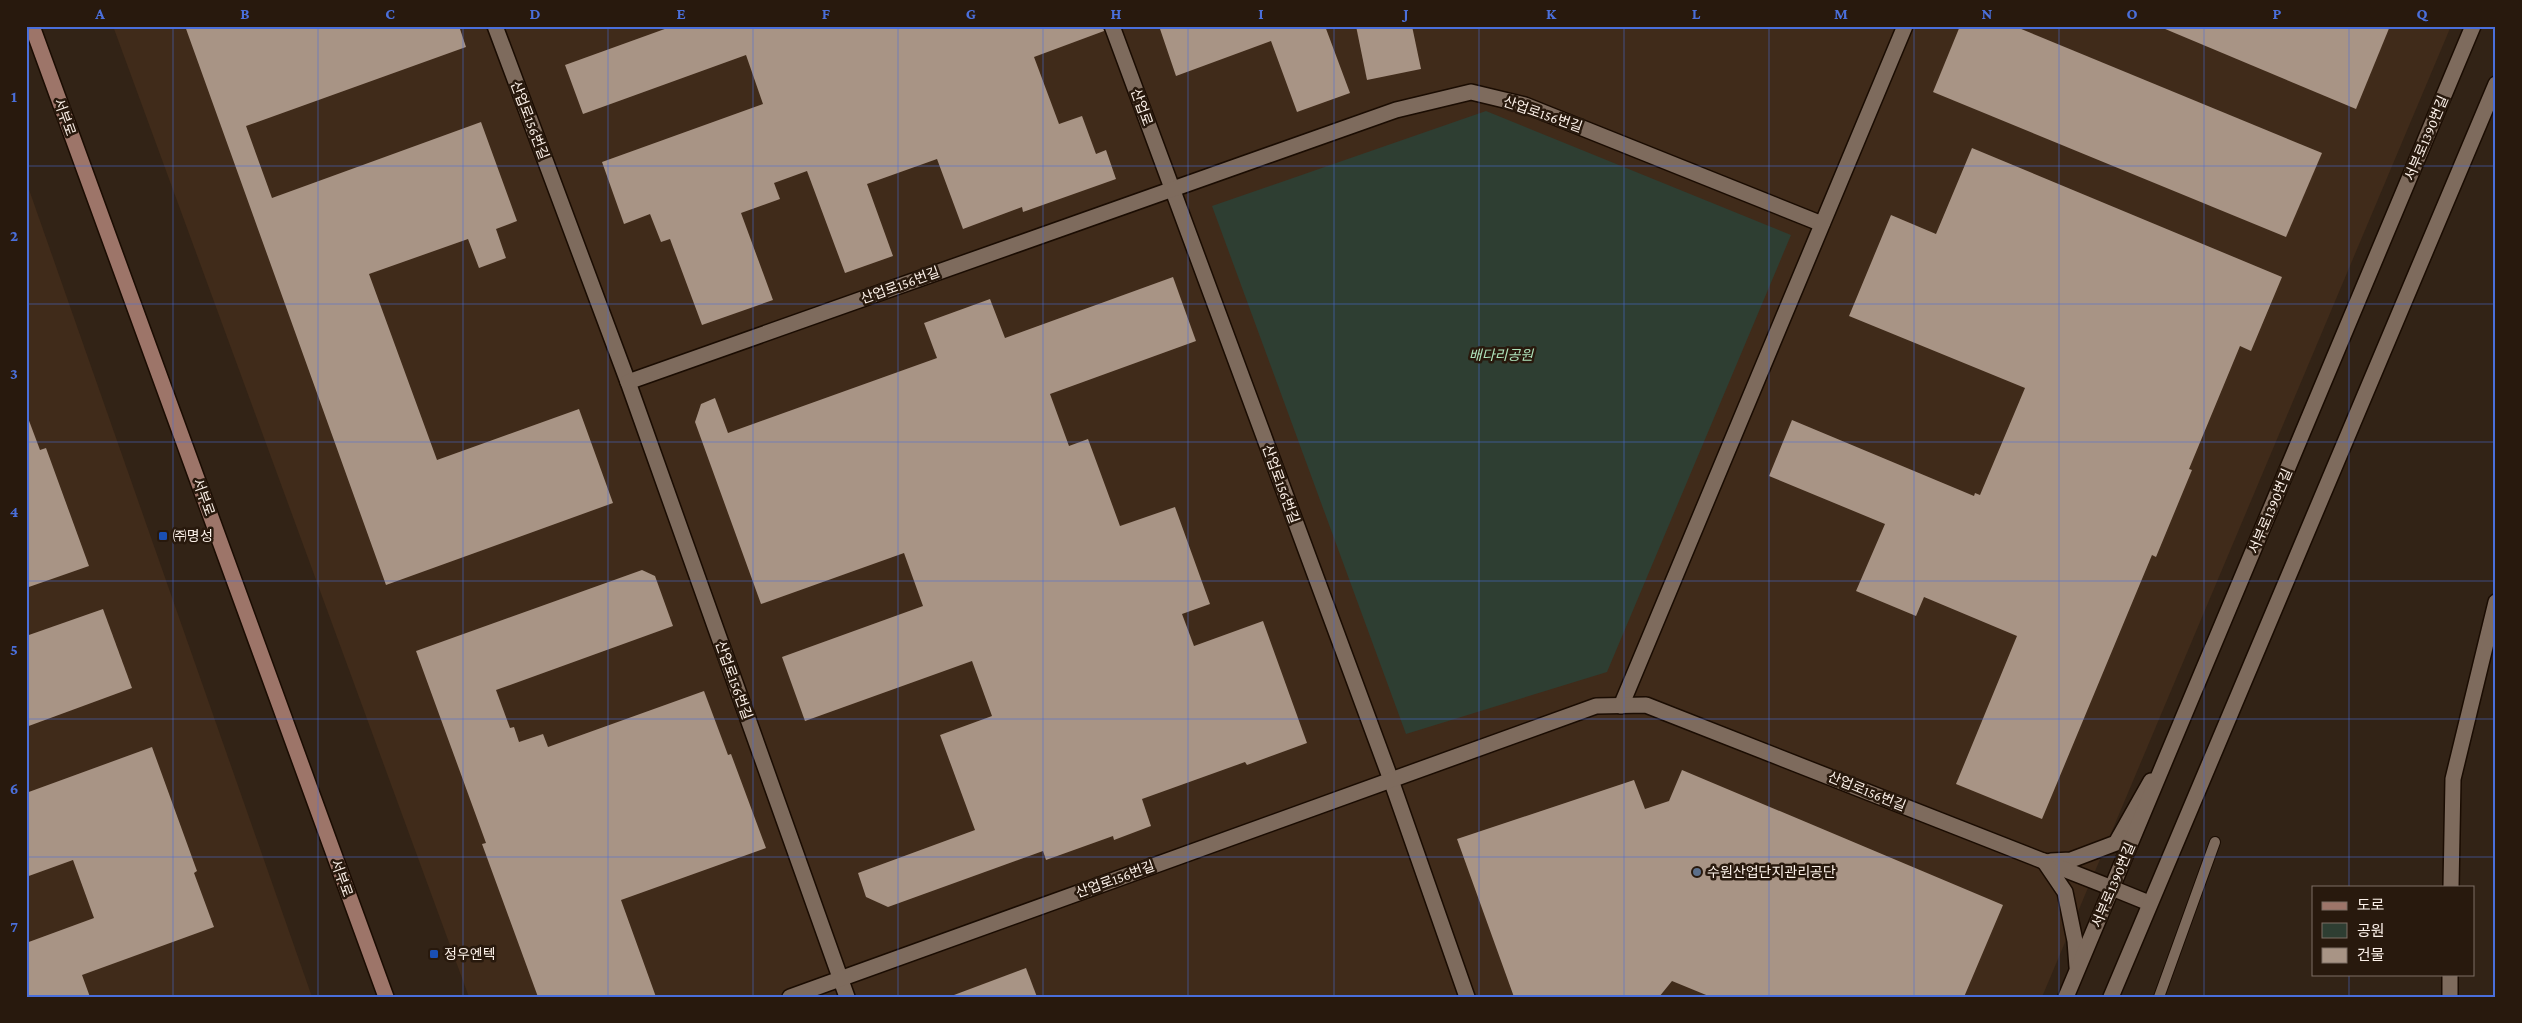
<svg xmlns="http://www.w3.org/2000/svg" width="2522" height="1023" viewBox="0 0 2522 1023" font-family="'Crimson Pro','Noto Sans KR',serif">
<rect width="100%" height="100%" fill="#322316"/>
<g fill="#402b1a">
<polygon points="113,26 2451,26 2042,997 469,997"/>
<polygon points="26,181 312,997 26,997"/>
</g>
<polygon fill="#2e3e32" points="1486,111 1791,235 1607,672 1406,734 1212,206"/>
<g fill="#a89485">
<polygon points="185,26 459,26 466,47 246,126 272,198 481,122 517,221 496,229 506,258 479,268 468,239 369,274 437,460 579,409 613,503 386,585"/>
<polygon points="673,26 1103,26 1104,31 1034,57 1059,124 1082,116 1096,154 1106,150 1116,179 1023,212 1022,207 963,229 937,159 867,184 893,256 845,273 807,171 774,183 780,199 741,213 773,300 702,325 670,239 661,242 650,214 624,224 602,162 763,104 746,55 583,114 565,65"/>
<polygon points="1159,26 1325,26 1350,93 1297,112 1271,41 1176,76"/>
<polygon points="1356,26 1412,26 1421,69 1367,80"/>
<polygon points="1960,26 2014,26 2322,153 2286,237 1933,92"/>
<polygon points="2158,26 2390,26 2356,109"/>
<polygon points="1972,148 2282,277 2251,351 2240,346 2189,469 2192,470 2156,557 2152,555 2042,819 1956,784 2017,636 1924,597 1916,616 1856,591 1885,524 1769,476 1792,420 1974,496 1975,493 1980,495 2025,388 1849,316 1891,215 1936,234"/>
<polygon points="1173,277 1196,341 1050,394 1069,446 1088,439 1120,526 1175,507 1210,604 1182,614 1194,646 1263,621 1307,743 1247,765 1245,762 1142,799 1151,826 1114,840 1113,836 1046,860 1043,851 888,907 866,897 858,873 975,830 940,735 992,716 972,661 805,721 782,657 923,606 904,553 761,604 695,422 701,404 715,398 728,433 937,358 924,323 990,299 1005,338"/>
<polygon points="26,418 28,418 40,450 46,448 89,566 26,588"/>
<polygon points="642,570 655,576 673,626 496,690 510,728 514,727 519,742 543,734 548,747 704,691 728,755 731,754 766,848 621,900 656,997 538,997 482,844 486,843 416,651"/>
<polygon points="103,609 132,688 26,727 26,636"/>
<polygon points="152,747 197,871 194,873 214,927 82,975 90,997 26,997 26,943 94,918 73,860 26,877 26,793"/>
<polygon points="1682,770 2003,905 1964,997 1711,997 1672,981 1659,997 1514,997 1457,839 1634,780 1645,809 1669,801"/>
<polygon points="1026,968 1037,997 954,997 954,995"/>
</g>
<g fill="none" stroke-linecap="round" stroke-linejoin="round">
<defs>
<polyline id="service" points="2159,997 2215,842"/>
<g id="minor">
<polyline points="495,26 628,382 847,997"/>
<polyline points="1112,26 1391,780 1467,997"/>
<polyline points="628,382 1396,110 1471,92 1525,105 1822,224"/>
<polyline points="1621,706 1905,26"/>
<polyline points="2051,861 2071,860 2116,843 2151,781"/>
<polyline points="2451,887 2453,779 2496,602"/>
<polyline points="790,997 1596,706 1646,705 2112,888"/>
<polyline points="2450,997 2450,974"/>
</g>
<g id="tertiary">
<polyline points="2044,861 2065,892 2075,941 2077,967"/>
<polyline points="2112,888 2149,903"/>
<polyline points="2066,997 2473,26"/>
<polyline points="2111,997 2496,84"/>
</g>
<polyline id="secondary" points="32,26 386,997"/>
</defs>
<use href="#service" stroke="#1a0c02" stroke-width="12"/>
<use href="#minor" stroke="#1a0c02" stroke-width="18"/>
<use href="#tertiary" stroke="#1a0c02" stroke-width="18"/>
<use href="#secondary" stroke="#1a0c02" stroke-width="18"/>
<use href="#service" stroke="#7e6b5d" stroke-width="10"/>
<use href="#minor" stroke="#7e6b5d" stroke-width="15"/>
<use href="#tertiary" stroke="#7e6b5d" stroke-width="15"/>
<use href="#secondary" stroke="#9d7569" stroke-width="15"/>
</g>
<path fill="none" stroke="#4a6fdb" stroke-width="1" stroke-opacity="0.55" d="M173,26V997M318,26V997M463,26V997M608,26V997M753,26V997M898,26V997M1043,26V997M1188,26V997M1334,26V997M1479,26V997M1624,26V997M1769,26V997M1914,26V997M2059,26V997M2204,26V997M2349,26V887M26,166H2496M26,304H2496M26,442H2496M26,581H2496M26,719H2496M26,857H2496M2349,974V997"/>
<g fill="#1a4fb4" stroke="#28190d" stroke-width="2">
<rect x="158" y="531" width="10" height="10" rx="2.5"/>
<rect x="429" y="949" width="10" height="10" rx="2.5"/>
</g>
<circle fill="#5c6f8a" stroke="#28190d" stroke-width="2" cx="1697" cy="872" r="5"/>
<g text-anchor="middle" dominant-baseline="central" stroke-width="5" stroke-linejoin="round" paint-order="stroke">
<g font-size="14" fill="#fcf1e9" stroke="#28190d">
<text transform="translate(1142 107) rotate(70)">산업로</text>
<text transform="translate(1543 114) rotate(19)">산업로156번길</text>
<text transform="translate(65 117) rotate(70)">서부로</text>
<text transform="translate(530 120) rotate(69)">산업로156번길</text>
<text transform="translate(2426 138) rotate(-67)">서부로1390번길</text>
<text transform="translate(900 285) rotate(-20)">산업로156번길</text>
<text transform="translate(1281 484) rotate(70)">산업로156번길</text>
<text transform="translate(204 497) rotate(70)">서부로</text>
<text transform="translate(2270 511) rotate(-67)">서부로1390번길</text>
<text transform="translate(734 680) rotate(70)">산업로156번길</text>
<text transform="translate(1867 791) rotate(22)">산업로156번길</text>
<text transform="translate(342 878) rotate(70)">서부로</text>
<text transform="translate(1115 879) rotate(-20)">산업로156번길</text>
<text transform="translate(2113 885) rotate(-67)">서부로1390번길</text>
</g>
<g font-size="14" font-style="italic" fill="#afe4bc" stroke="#28190d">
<text x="1501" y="355">배다리공원</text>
</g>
<g font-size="14" fill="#fcf1e9" stroke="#28190d" text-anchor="start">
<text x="173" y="536">㈜명성</text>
<text x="1707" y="872">수원산업단지관리공단</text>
<text x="444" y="954">정우엔텍</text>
</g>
</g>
<rect width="2522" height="1023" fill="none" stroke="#28190d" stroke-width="55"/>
<rect x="2312" y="886" width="162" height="90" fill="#28190d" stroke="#7d6f65"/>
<rect x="2322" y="902" width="25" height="8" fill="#9d7569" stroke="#7d6f65"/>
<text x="2357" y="910" font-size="15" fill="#fcf1e9">도로</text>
<rect x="2322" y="923" width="25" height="15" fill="#2e3e32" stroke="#7d6f65"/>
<text x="2357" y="936" font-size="15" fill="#fcf1e9">공원</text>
<rect x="2322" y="948" width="25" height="15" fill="#a89485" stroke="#7d6f65"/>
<text x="2357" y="960" font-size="15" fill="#fcf1e9">건물</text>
<rect x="28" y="28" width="2466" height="968" fill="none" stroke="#4a6fdb" stroke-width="2"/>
<g font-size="16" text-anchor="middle" font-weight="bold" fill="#4a6fdb">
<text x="100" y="19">A</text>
<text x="245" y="19">B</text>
<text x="390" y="19">C</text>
<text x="535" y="19">D</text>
<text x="681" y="19">E</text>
<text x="826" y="19">F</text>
<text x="971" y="19">G</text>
<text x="1116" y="19">H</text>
<text x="1261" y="19">I</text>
<text x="1406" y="19">J</text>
<text x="1551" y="19">K</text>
<text x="1696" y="19">L</text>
<text x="1841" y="19">M</text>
<text x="1987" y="19">N</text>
<text x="2132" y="19">O</text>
<text x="2277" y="19">P</text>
<text x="2422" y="19">Q</text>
<text x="14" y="102">1</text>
<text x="14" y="241">2</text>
<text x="14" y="379">3</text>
<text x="14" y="517">4</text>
<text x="14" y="655">5</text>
<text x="14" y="794">6</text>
<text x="14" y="932">7</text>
</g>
</svg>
